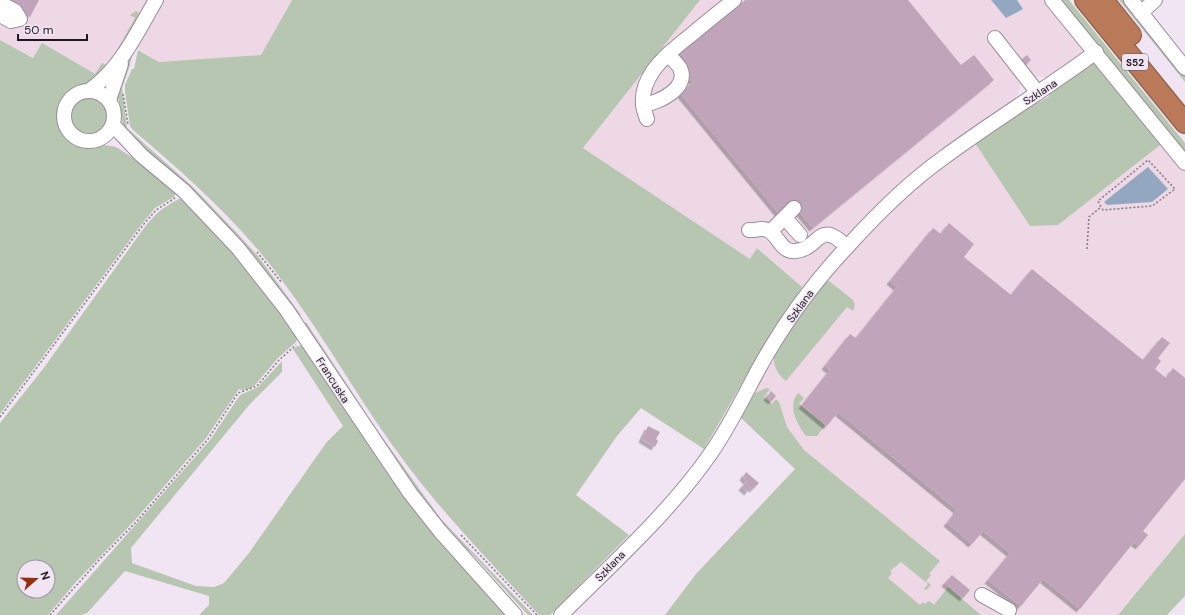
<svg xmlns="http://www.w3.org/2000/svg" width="1185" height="615" viewBox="0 0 1185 615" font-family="'DM Sans',sans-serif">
<defs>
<filter id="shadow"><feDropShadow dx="-3.5" dy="3.5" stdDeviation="0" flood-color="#0004"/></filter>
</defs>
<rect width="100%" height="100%" fill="#f1e5f3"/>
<g fill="#eed8e6">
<polygon points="0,0 292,0 261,55 159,62 126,41 114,60 84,84 0,40"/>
<polygon points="700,0 1049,0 1087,52 1051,78 1034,76 1020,85 1018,94 1013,101 921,166 872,210 834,249 802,287 758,248 750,259 583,148"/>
<polygon points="1164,142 1185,167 1185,534 1118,615 844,615 883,544 739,416 793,323 850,250 916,187 975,143 1058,225"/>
</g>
<g fill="#b7c6b0" fill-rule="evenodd">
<path d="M292,0H700L583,148L750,259L757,248L802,287L760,352L704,449L641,408L617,436L576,495L629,535L550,615H539C495,567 450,521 410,469C363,408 327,340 281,279C239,222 186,175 133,130L130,126L125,91V85L132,69H134L138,50L159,62L261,55Z"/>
<polygon points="1055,0 1069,0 1185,143 1185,158"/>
<polygon points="1119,0 1126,0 1185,74 1185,82"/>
<polygon points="136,11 140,14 115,60 94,83 72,89 63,97 58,110 59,125 65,137 82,146 105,145 116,147 144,165 176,192 174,197 155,208 141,225 0,414 0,40 33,58 42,43 95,74 102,63 108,66 135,18 130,15"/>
<polygon points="133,52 129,68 122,88 127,128 194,188 235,231 258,256 301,315 297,316 124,131 117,91 122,75"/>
<polygon points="1092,62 1096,62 1164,142 1058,225 1030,226 975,143 1038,100 1040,102 1049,96 1048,93"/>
<circle cx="89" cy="115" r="18"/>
<path d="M181,198L261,281L298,336L296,342L278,358L255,385L249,389L241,390L239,389L206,438L136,519L76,582L48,615H0V423L43,369L144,228C156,213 163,207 181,198ZM24,567H48V591H24Z"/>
<path d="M829,281L853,300L855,305L853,311L847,307L786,381C780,376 774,369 774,360C773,345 813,296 823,282Z"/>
<polygon points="306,322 367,415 364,417 303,326"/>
<polygon points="304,345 437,536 506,615 199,615 209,605 209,596 125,571 87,613 81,615 56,615 210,440 240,395 258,387 282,361 282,372 250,404 131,548 132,563 196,586 214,587 224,583 249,553 326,443 343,426 293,349 298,346"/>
<polygon points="766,388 770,389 764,397 772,404 776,399 779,402 787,427 804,450 940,561 929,574 931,575 926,581 931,585 926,590 924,589 928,584 901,562 890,571 892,573 888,578 920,605 923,602 925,604 929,601 934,605 948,587 981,615 665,615 696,574 795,469 739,416 753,394"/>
<path d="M798,393L804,398L799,404L825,425L817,436H806C797,424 787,406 798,393Z"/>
<polygon points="370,423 372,423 441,519 533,615 528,615 473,555 452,536 413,487"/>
<polygon points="1185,534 1185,596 1167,615 1118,615"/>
</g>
<g fill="#93a8c0">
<polygon points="991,0 1017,0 1023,9 1006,18"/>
<polygon points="1148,167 1168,189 1152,202 1107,205 1104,202"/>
</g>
<g fill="#c0a5ba" filter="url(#shadow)">
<polygon points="9,0 39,0 30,17 7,4"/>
<polygon points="745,0 908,0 961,65 974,55 994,80 813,228 793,204 780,215 680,93 693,82 674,58"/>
<polygon points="1027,55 1031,60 1026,65 1022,59"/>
<polygon points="949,223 974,244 964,257 1011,295 1032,269 1143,360 1162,337 1170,343 1158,358 1161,361 1155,369 1166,378 1173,368 1185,378 1185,479 1143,531 1148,535 1139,546 1134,542 1080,609 1043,579 1021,606 988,580 1010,553 983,531 972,544 947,523 957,510 838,412 827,426 802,405 830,370 825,366 850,334 856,338 897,287 890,281 933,228 941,234"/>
<polygon points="771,391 776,396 772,401 767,397"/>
<polygon points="648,426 660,432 656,439 658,441 655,447 642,439"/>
<polygon points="746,472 759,483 753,489 751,487 748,492 742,487 747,481 743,477"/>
<polygon points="952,575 970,590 963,598 945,583"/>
</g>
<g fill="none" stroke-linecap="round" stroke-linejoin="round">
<defs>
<g id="minor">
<polyline points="1052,0 1185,163"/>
<polyline points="1131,0 1185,68"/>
<polyline points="0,3 15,11 20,19 11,21 0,15"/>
<polyline points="1141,13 1155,0"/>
<polyline points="995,38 1038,93"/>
<path d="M90,90C121,68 137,32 156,0"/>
<circle cx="89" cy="116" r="25"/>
<polyline points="109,100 121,64"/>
<path d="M643,105C658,103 690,88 680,68C677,63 671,58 668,54"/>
<path d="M647,119C631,82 665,55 691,35C705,23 719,12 734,0"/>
<polyline points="113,125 141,155 184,191 238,248 286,309 410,493 440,531 515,615"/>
<polyline points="785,218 800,235"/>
<path d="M749,230C755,231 761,227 767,230C779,234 780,253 796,251C821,248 818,218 847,247"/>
<polyline points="771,231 794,208"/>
<polyline points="982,595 1009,610"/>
<path d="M561,615C611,565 671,511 711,453C729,427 743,398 758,370C782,326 813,283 848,246C877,214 908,183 943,158C993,121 1046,89 1096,52"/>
</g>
<g id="highway">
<polyline points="1085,0 1185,123"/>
<polyline points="1103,0 1131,35"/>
</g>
</defs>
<use href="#minor" stroke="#988d9a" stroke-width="16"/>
<use href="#highway" stroke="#835844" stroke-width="22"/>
<g stroke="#827a84" stroke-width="1.5" stroke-dasharray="2 2" stroke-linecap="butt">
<polyline points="123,94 128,124"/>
<polyline points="1087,249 1089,217 1101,207 1098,201 1148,160 1175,189 1152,206 1103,210 1101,207"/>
<polyline points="257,252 282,283"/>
<polyline points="0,417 143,225 156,210 175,198"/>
<polyline points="461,535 537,615"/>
<polyline points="50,615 99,560 137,521 208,439 238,393 257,386 279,360 296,345"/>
</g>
<use href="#minor" stroke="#fff" stroke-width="14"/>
<use href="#highway" stroke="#ba7a59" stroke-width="20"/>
</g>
<g text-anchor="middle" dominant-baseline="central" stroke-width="3" stroke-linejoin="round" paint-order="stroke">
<rect fill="#f1e5f3" stroke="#5c565d" stroke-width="1" x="1122" y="54" width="26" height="16" rx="3"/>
<g font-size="10" font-weight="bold" fill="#1c181d">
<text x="1135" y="62">S52</text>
</g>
<g font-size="11" fill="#1c181d" stroke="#f1e5f3">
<text transform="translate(1040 92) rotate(-33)">Szklana</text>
<text transform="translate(800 306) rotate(-54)">Szklana</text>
<text transform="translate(333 380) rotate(57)">Francuska</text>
<text transform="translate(610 566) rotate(-46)">Szklana</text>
</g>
</g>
<g transform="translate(36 579) rotate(70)"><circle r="19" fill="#f1e5f3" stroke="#9c939d"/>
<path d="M0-3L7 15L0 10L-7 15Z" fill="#96300b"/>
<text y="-6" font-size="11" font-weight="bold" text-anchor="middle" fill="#1c181d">N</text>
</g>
<path d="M18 34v6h69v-6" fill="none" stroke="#1c181d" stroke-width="2"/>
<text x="24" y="34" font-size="12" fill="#1c181d" stroke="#f1e5f3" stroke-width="3" paint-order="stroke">50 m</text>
</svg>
